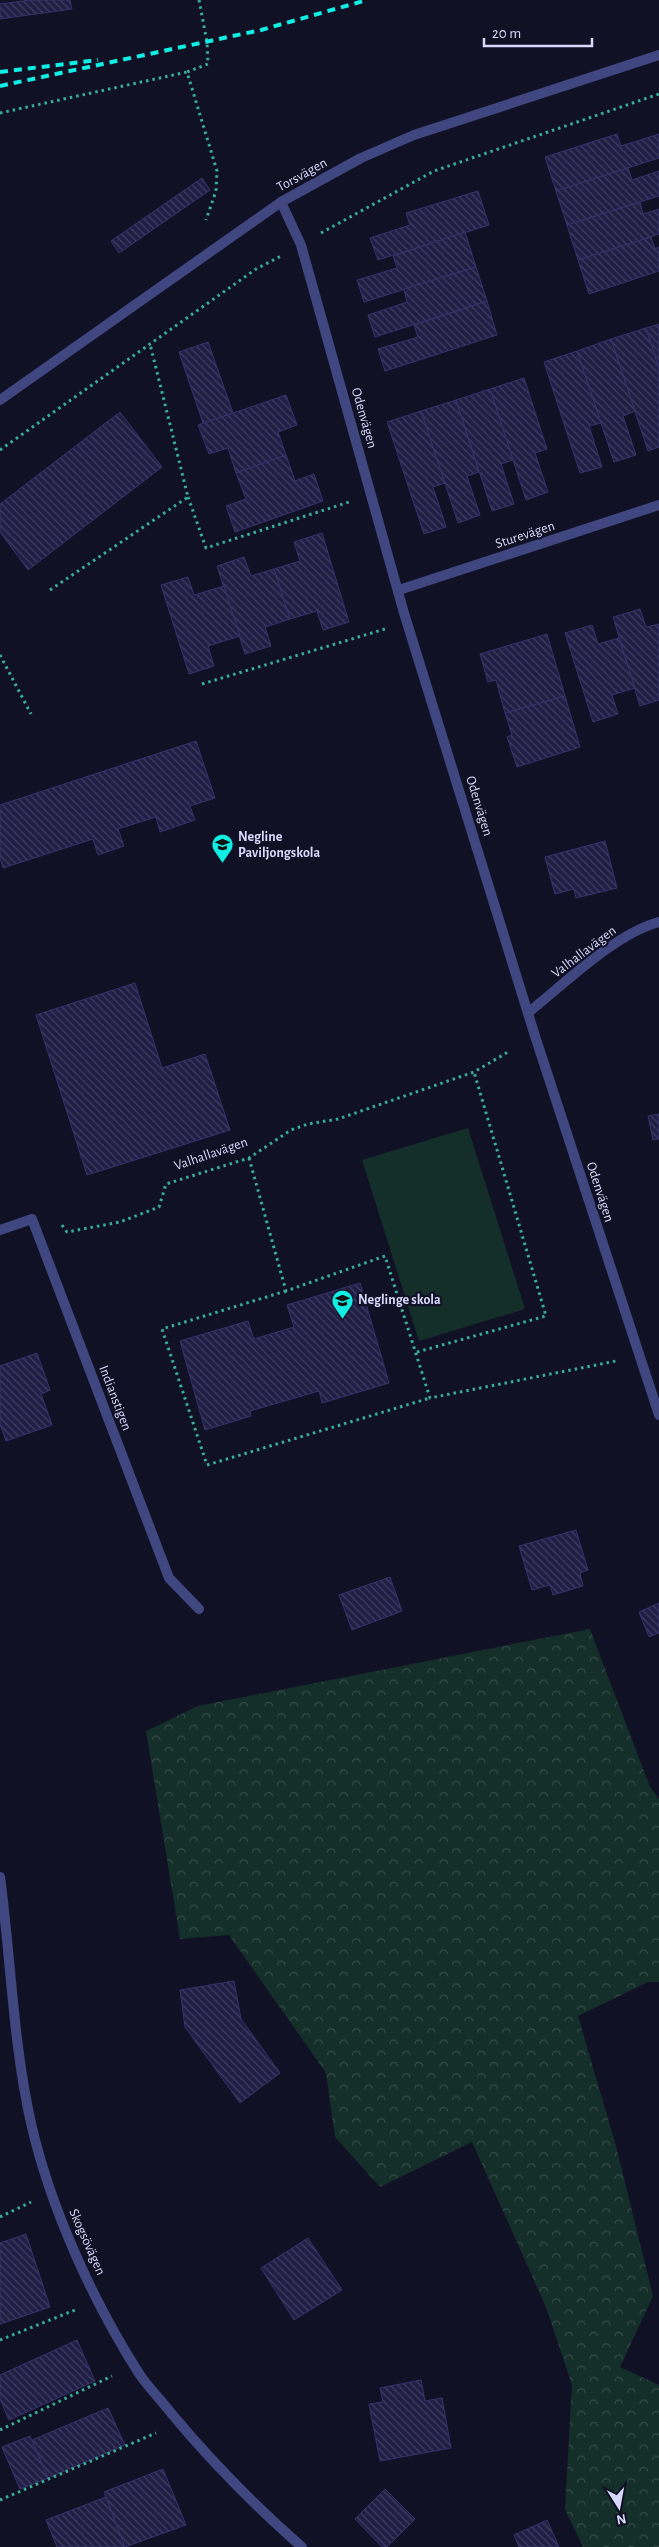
<svg xmlns="http://www.w3.org/2000/svg" width="659" height="2547" viewBox="0 0 659 2547" font-family="'Alegreya Sans',sans-serif">
<defs>
<pattern id="forest-crowns" width="20" height="18" patternUnits="userSpaceOnUse" patternTransform="scale(1.25)"><rect width="20" height="18" fill="#142e29"/><path d="M2 6a3 3 0 1 1 6 0M12 15a3 3 0 1 1 6 0" fill="none" stroke="#354c49"/></pattern>
<pattern id="building-back-hatch" width="6" height="6" patternUnits="userSpaceOnUse" patternTransform="scale(1.25)"><rect width="6" height="6" fill="#201e44"/><path d="M-1 5l2 2M0 0l6 6M5-1l2 2" fill="none" stroke="#403e60"/></pattern>
</defs>
<rect width="100%" height="100%" fill="#111125"/>
<polygon fill="url(#forest-crowns)" points="590,1629 650,1787 659,1799 659,1982 648,1982 578,2016 616,2146 653,2296 620,2367 659,2385 659,2547 583,2547 565,2509 572,2385 546,2307 472,2142 380,2187 335,2137 326,2073 229,1935 180,1939 146,1731 198,1706"/>
<polygon fill="#142e29" points="468,1128 525,1309 419,1341 362,1160"/>
<g fill="url(#building-back-hatch)" stroke="#35326e">
<polygon points="30,0 70,0 72,9 0,19 0,4"/>
<polygon points="617,134 621,146 659,134 659,158 556,191 545,157"/>
<polygon points="628,168 632,180 659,171 659,196 567,225 556,191"/>
<polygon points="202,178 210,190 119,253 111,241"/>
<polygon points="478,191 489,225 378,260 370,238 410,225 406,213"/>
<polygon points="640,202 643,214 659,209 659,234 578,260 567,225"/>
<polygon points="465,232 476,267 364,302 357,280 397,268 393,256"/>
<polygon points="651,237 655,249 659,247 659,271 589,294 578,260"/>
<polygon points="476,267 487,301 375,337 368,315 407,302 404,289"/>
<polygon points="487,301 497,335 385,371 378,349 418,337 414,325"/>
<polygon points="659,324 659,369 646,328"/>
<polygon points="646,328 659,369 659,447 648,451 611,339"/>
<polygon points="611,339 635,411 623,416 636,455 614,462 577,351"/>
<polygon points="208,342 233,413 203,423 179,352"/>
<polygon points="577,351 601,423 589,426 602,467 580,473 544,362"/>
<polygon points="524,378 547,449 535,453 548,492 526,500 490,389"/>
<polygon points="490,389 513,460 501,464 514,504 492,511 456,400"/>
<polygon points="286,395 297,425 278,432 286,455 236,473 228,448 209,454 198,425"/>
<polygon points="456,400 479,472 467,476 480,515 458,523 421,411"/>
<polygon points="421,411 445,483 433,487 446,527 424,534 387,422"/>
<polygon points="120,412 162,467 28,570 0,532 0,504"/>
<polygon points="286,455 295,481 314,474 323,501 235,532 226,506 246,499 236,473"/>
<polygon points="322,533 349,622 323,630 317,611 290,619 274,569 300,561 294,542"/>
<polygon points="244,557 251,576 274,569 290,619 265,627 271,646 245,654 217,566"/>
<polygon points="188,577 194,595 224,586 240,636 208,646 214,666 189,674 161,585"/>
<polygon points="640,609 646,627 659,624 659,700 640,706 613,617"/>
<polygon points="592,625 598,644 619,638 635,688 612,695 618,714 593,722 565,633"/>
<polygon points="547,634 565,696 505,713 496,680 488,682 480,654"/>
<polygon points="565,696 580,747 517,767 507,737 512,735 505,713"/>
<polygon points="196,741 215,798 190,806 195,820 160,832 156,817 118,829 124,846 98,855 93,839 3,868 0,858 0,805"/>
<polygon points="605,841 617,888 576,898 574,889 555,894 545,857"/>
<polygon points="135,983 162,1068 205,1054 230,1130 87,1175 36,1015"/>
<polygon points="659,1114 659,1139 653,1140 648,1116"/>
<polygon points="360,1283 389,1383 322,1403 319,1391 250,1411 251,1416 205,1430 180,1341 248,1321 254,1339 294,1327 287,1305"/>
<polygon points="37,1353 50,1390 41,1394 52,1425 6,1441 0,1424 0,1366"/>
<polygon points="576,1530 588,1570 580,1573 583,1586 553,1595 550,1585 532,1590 519,1546"/>
<polygon points="390,1577 402,1611 352,1630 339,1595"/>
<polygon points="659,1603 659,1633 649,1637 639,1612"/>
<polygon points="234,1981 241,2019 280,2073 240,2103 185,2027 180,1990"/>
<polygon points="26,2234 50,2307 0,2324 0,2243"/>
<polygon points="308,2238 342,2290 294,2320 261,2268"/>
<polygon points="77,2340 95,2381 9,2420 0,2399 0,2375"/>
<polygon points="421,2380 425,2401 442,2398 451,2448 380,2461 369,2404 383,2402 380,2388"/>
<polygon points="108,2408 125,2445 48,2478 32,2440"/>
<polygon points="30,2436 48,2478 20,2489 2,2447"/>
<polygon points="163,2469 186,2525 125,2547 104,2492"/>
<polygon points="385,2489 415,2519 387,2547 382,2547 355,2519"/>
<polygon points="106,2497 125,2547 57,2547 46,2520"/>
<polygon points="547,2520 559,2547 519,2547 514,2535"/>
</g>
<g fill="none" stroke-linecap="round" stroke-linejoin="round">
<g stroke="#38af96" stroke-width="3" stroke-dasharray="2.5 4" stroke-linecap="butt">
<polyline points="199,0 207,42 208,64 187,72 217,171 216,191 206,220"/>
<polyline points="0,113 187,72"/>
<polyline points="321,233 434,171 659,94"/>
<polyline points="0,450 256,269 281,256"/>
<polyline points="188,497 206,548 349,502"/>
<polyline points="50,590 188,497 150,344"/>
<polyline points="0,655 31,714"/>
<polyline points="202,684 385,629"/>
<polyline points="249,1158 286,1291 385,1256 430,1398 616,1361"/>
<polyline points="62,1225 67,1232 120,1222 159,1207 166,1184 249,1158 291,1130 308,1124 338,1119 474,1072 508,1052"/>
<polyline points="286,1291 162,1329 207,1465 430,1398"/>
<polyline points="417,1352 546,1316 474,1072"/>
<polyline points="0,2217 31,2202"/>
<polyline points="0,2340 75,2310"/>
<polyline points="0,2430 112,2376"/>
<polyline points="0,2500 156,2433"/>
</g>
<g stroke="#3f4680" stroke-width="10">
<polyline points="281,202 301,245 404,613 535,1036 659,1415"/>
<polyline points="0,400 281,202 361,158 414,135 659,55"/>
<polyline points="399,590 659,505"/>
<path d="M529,1012C564,984 616,933 659,922"/>
<polyline points="0,1230 32,1219 169,1578 199,1609"/>
<path d="M0,1877C11,1959 13,2043 31,2123C50,2207 93,2302 140,2375C149,2388 161,2400 171,2413C211,2461 255,2506 302,2547"/>
</g>
<g stroke="#11eee3" stroke-width="4" stroke-dasharray="8 6" stroke-linecap="butt">
<polyline points="0,72 98,60"/>
<polyline points="0,86 261,30 367,0"/>
</g>
</g>
<defs>
<symbol id="school-pin" viewBox="-11 -11 22 30"><path d="M0 17L-7.5 6A9.5 9.5 0 1 1 7.5 6Z" fill="#11eee3" stroke="#111125"/><path d="M0-5L7-2L0 1L-7-2ZM-4 1L0 2.5L4 1V4Q0 6-4 4Z" fill="#111"/></symbol>
</defs>
<g fill-rule="evenodd">
<use href="#school-pin" x="210" y="832" width="25" height="34"/>
<use href="#school-pin" x="330" y="1288" width="25" height="34"/>
</g>
<g text-anchor="middle" dominant-baseline="central" stroke-width="4.5" stroke-linejoin="round" paint-order="stroke">
<g font-size="14" fill="#d7d8fc" stroke="#111125">
<text transform="translate(302 175) rotate(-29)">Torsvägen</text>
<text transform="translate(364 418) rotate(74)">Odenvägen</text>
<text transform="translate(525 535) rotate(-18)">Sturevägen</text>
<text transform="translate(479 806) rotate(73)">Odenvägen</text>
<text transform="translate(584 952) rotate(-37)">Valhallavägen</text>
<text transform="translate(211 1154) rotate(-19)">Valhallavägen</text>
<text transform="translate(600 1192) rotate(72)">Odenvägen</text>
<text transform="translate(115 1398) rotate(69)">Indianstigen</text>
<text transform="translate(87 2242) rotate(66)">Skogsövägen</text>
</g>
<g font-size="14" font-weight="bold" fill="#d7d8fc" stroke="#111125" text-anchor="start">
<text x="238" y="837">Negline<tspan x="238" dy="16">Paviljongskola</tspan></text>
<text x="358" y="1300">Neglinge skola</text>
</g>
</g>
<g transform="translate(619 2507) rotate(169)" stroke="#111125" stroke-width="4" paint-order="stroke">
<path d="M0-4L9 19L0 12L-9 19Z" fill="#d7d8fc"/>
<text y="-8" font-size="14" font-weight="bold" text-anchor="middle" fill="#d7d8fc">N</text>
</g>
<path d="M484 38v8h108v-8" fill="none" stroke="#d7d8fc" stroke-width="2.5"/>
<text x="492" y="38" font-size="15" fill="#d7d8fc" stroke="#111125" stroke-width="4" paint-order="stroke">20 m</text>
</svg>
